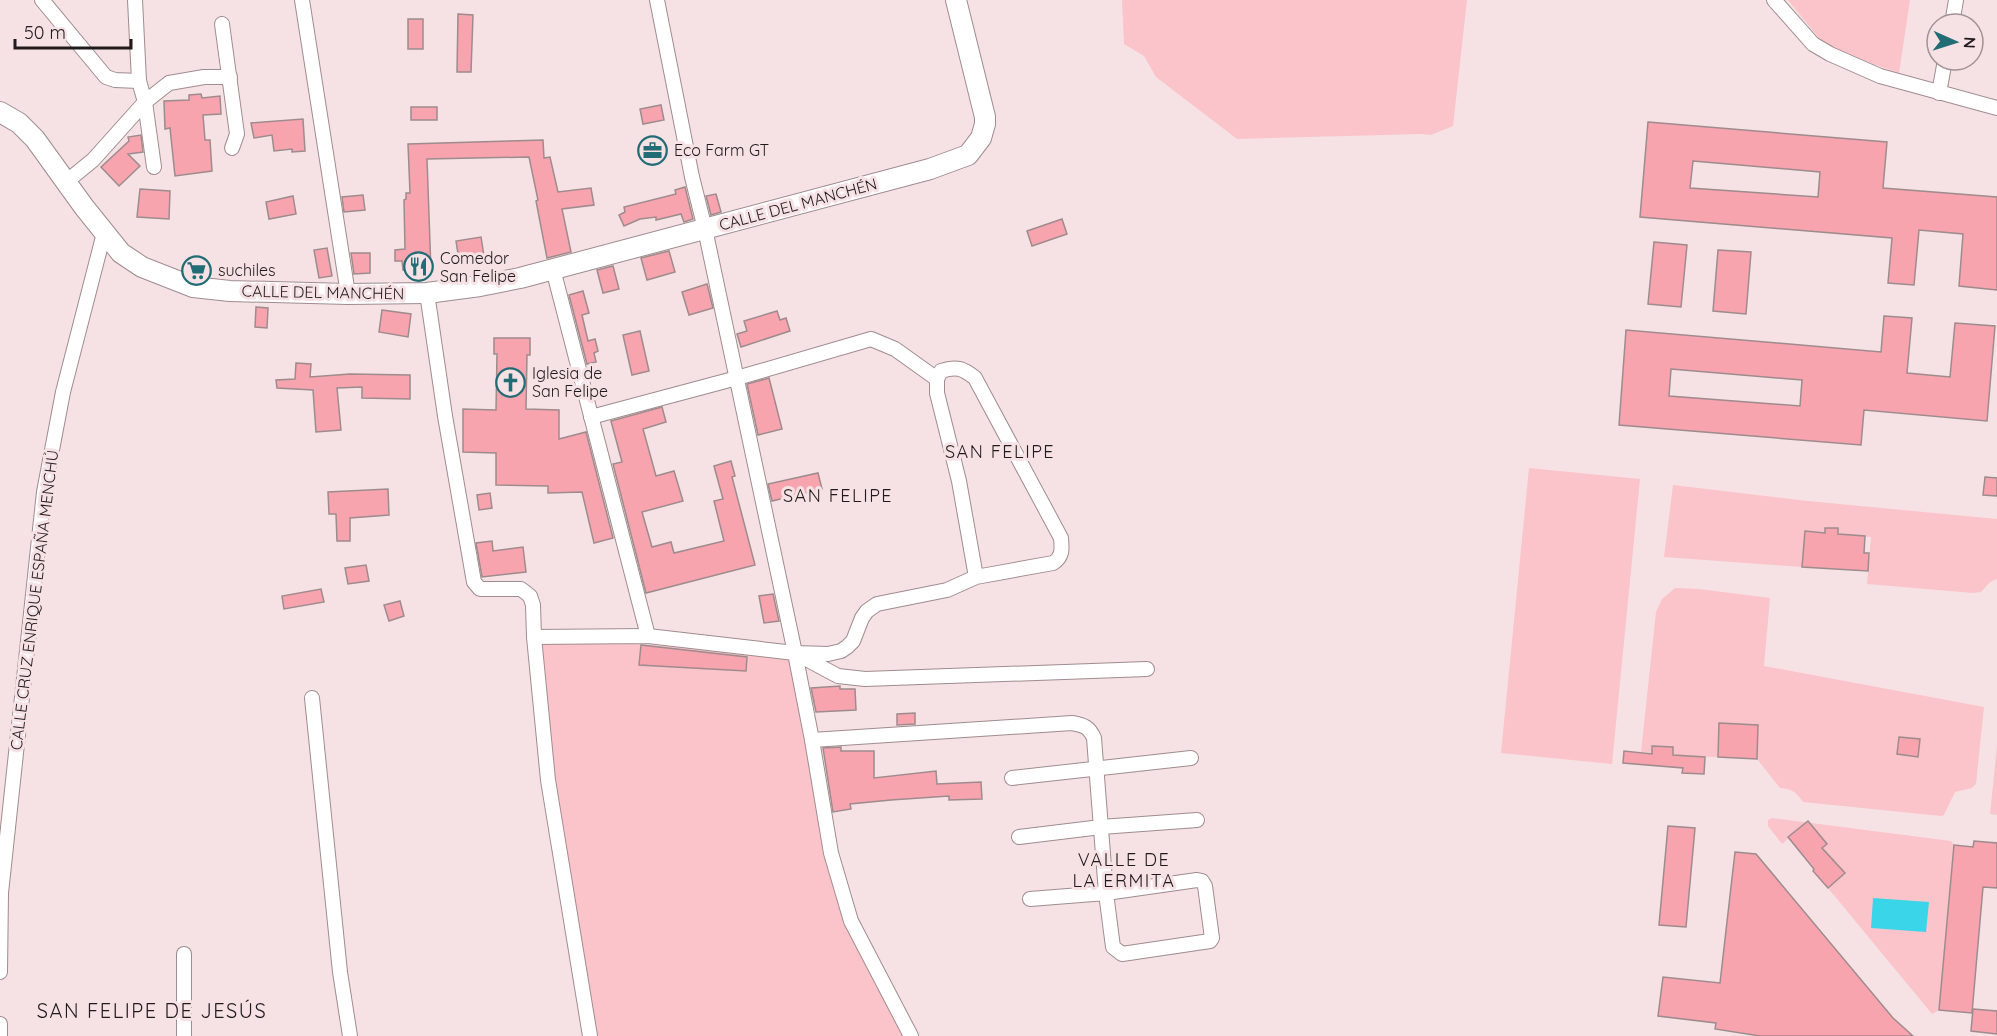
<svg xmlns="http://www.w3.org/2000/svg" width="1997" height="1036" viewBox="0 0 1997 1036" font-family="Quicksand,sans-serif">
<rect width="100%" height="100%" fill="#f6e2e4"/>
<g fill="#fac4ca">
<polygon points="1122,0 1467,0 1453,126 1431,135 1421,134 1237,139 1156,77 1144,56 1124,44"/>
<polygon points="1788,0 1910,0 1899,73 1873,64 1823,43"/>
<polygon points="1529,468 1640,479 1612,764 1501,753"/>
<polygon points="1673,485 1808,501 1997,519 1997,579 1990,582 1981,592 1973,593 1867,584 1871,537 1838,534 1838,528 1826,528 1825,533 1805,532 1802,567 1664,557"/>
<path d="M1675,588L1699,589L1770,598L1764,666L1984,707L1976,784L1972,788L1955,792L1944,815L1941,816L1803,802C1796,792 1793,789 1780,788L1757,759L1758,725L1719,723L1718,757L1673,756L1652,746V753L1641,752L1656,612L1662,599Z"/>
<polygon points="570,640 793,654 849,924 908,1036 596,1036 557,821 537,644"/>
<polygon points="1997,745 1997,815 1990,814"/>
<polygon points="1772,818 1951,841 1954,845 1939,1010 1932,1014 1828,888 1844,873 1822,848 1808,821 1782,844 1768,826 1768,820"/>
</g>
<polygon fill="#3bd5e9" points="1873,898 1929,902 1926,932 1871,928"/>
<g fill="#f8a4af" stroke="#9e8b8d" stroke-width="1.5" fill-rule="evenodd">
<polygon points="458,14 473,15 471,72 457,72"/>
<rect x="408" y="19" width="15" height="30"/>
<polygon points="201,94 202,98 220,96 221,114 203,115 205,140 210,140 212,171 175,176 170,128 165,129 164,101 189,100 189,95"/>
<polygon points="661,105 664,120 643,124 640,109"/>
<rect x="411" y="107" width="26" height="13"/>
<polygon points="303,119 305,151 292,152 292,149 274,151 272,135 254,138 251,123"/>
<path d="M1648,122L1887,142L1883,188L1997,197V290L1959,286L1963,234L1919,230L1914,285L1888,283L1892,238L1640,217ZM1693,161L1820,172L1818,197L1690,188Z"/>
<polygon points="141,135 143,152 128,154 140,166 119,186 101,167 129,141 128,137"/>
<polygon points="543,140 544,158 550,157 558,192 591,188 594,205 562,209 571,252 547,258 536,201 538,200 529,157 427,159 431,271 403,270 402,261 395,261 395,250 405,249 404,200 406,199 406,193 410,193 408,144"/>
<polygon points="685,187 693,219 684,222 681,214 656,220 656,217 640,219 624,226 619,215 625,212 624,207 676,194 675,190"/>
<polygon points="140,189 170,191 169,219 137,217"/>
<polygon points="716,194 721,212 711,215 706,196"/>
<polygon points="363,195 365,210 344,212 342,197"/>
<polygon points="293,196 296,214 269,219 266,202"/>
<polygon points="1062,219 1067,234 1032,246 1027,231"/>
<polygon points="481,237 484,256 459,260 456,241"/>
<polygon points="1654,242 1687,245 1681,307 1648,304"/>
<polygon points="327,248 332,276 319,278 314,250"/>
<polygon points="1718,250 1751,252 1746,314 1713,311"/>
<polygon points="669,251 675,272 647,280 641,258"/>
<polygon points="351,253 370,253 370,273 354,274"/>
<polygon points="613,266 619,289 603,293 597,270"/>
<polygon points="707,284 713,308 689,315 682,292"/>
<polygon points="583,291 589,313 582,315 588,341 595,339 598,351 594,353 596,362 587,364 569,295"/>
<polygon points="256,307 268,308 267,328 255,327"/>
<polygon points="382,310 411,314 408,337 379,332"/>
<polygon points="777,311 780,320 786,318 790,331 741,347 737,334 747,331 744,321"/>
<path d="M1884,316L1912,318L1907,373L1950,377L1955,323L1995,326L1987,421L1864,410L1861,445L1619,425L1626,330L1881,352ZM1671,369L1802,380L1800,406L1669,396Z"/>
<polygon points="640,331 649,371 632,375 623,335"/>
<polygon points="494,338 530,338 530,355 527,355 526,409 559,410 559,439 586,432 613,538 594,543 582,492 548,493 548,486 496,485 496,453 463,452 463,409 496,410 497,354 494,354"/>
<polygon points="296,363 311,364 310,377 350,374 410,375 410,399 362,398 362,387 337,388 341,430 316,432 313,390 277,388 276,380 295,379"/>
<polygon points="769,378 782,429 758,435 747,384"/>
<polygon points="662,407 666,422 643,429 656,476 674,471 683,501 642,512 652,547 671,542 674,553 724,541 714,501 723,499 714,466 731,461 735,476 732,477 755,565 646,593 613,464 622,462 611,421"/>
<polygon points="818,473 822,489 772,501 768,484"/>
<polygon points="1985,477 1997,478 1997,496 1983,495"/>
<polygon points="388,489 389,515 350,518 350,541 337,541 336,514 329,514 328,492"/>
<polygon points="490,493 492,508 479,510 477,495"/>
<polygon points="1825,528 1838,528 1838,534 1865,536 1864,553 1869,553 1868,571 1802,567 1805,531 1825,533"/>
<polygon points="492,541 493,551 523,547 526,572 482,577 476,543"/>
<polygon points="366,565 369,581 348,584 345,568"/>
<polygon points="321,589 324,602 284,609 282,596"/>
<polygon points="773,594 779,621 764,623 759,596"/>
<polygon points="400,601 404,616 389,621 384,605"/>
<polygon points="641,645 747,657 746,671 639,665"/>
<polygon points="840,686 840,689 855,689 856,710 816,712 811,688"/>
<polygon points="915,713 915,724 897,725 897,714"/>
<polygon points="1719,723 1758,725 1757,759 1718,757"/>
<polygon points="1899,737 1920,739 1918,757 1897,754"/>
<polygon points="1652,746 1673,747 1673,755 1705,757 1704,774 1682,773 1683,768 1623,763 1624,751 1652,754"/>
<polygon points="841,747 841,751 874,751 874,778 936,771 937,784 981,782 982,799 949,800 949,796 891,800 850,804 851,809 833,812 823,748"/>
<polygon points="1808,821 1827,844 1822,848 1845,873 1828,888 1813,871 1814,869 1788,837"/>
<polygon points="1668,826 1695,828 1686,927 1659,925"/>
<polygon points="1974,841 1997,843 1997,888 1983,887 1972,1013 1939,1010 1954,845 1973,847"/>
<polygon points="1735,852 1756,854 1893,1018 1913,1036 1760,1036 1715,1029 1716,1023 1658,1016 1663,977 1720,983"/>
<polygon points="1973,1009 1997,1011 1997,1034 1971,1031"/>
</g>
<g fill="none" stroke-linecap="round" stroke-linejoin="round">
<defs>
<g id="street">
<polyline points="42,0 106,77 115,80 139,81"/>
<polyline points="135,0 139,81 145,102 154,167"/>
<polyline points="302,0 348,294"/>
<polyline points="657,0 692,177 705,229 795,653 812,740 831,853 851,921 911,1036"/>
<polyline points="1774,0 1813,44 1830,54 1880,76 1997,108"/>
<polyline points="222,24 237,134 232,148"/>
<polyline points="1952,24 1956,0"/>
<polyline points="1939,93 1945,60"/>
<polyline points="66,182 93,160 145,102 169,83 204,77 230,77"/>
<polyline points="553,269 648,636"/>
<polyline points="427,293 445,416 474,582 480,589 521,589 530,596 533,605 534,637 548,780 590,1036"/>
<polyline points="591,417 737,378 871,339 895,349 937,379"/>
<path d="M534,637L648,636L795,653L828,654L841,651L847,647L853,641L862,618L867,611L877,604L947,590L976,577L1053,563C1063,557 1062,548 1061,538L975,378C963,368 956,366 941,371L937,379V393L959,481L976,577"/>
<polyline points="797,654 838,676 865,679 1147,669"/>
<polyline points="312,698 340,972 350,1036"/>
<path d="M812,740L1072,723C1084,725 1089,727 1094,738L1106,893L1113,947L1122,954L1210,941L1212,938L1205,886L1202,881L1197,880L1106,893L1030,899"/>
<polyline points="1012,778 1191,758"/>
<polyline points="1019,837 1101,827 1197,820"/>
<polyline points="184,954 184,1036"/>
<polyline points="0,972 1,893 44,492 63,392 104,233"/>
<polyline points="0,1024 0,1036"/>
</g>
<polyline id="secondary" points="0,112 19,123 35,139 84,207 121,253 142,267 193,287 230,291 348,294 427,293 480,286 520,278 930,169 968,155 981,138 985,124 985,117 956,0"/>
</defs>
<use href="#street" stroke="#9f8c8e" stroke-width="16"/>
<use href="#secondary" stroke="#9f8c8e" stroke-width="22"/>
<use href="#street" stroke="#fff" stroke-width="14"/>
<use href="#secondary" stroke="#fff" stroke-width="20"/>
</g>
<defs>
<symbol id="office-ring" viewBox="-11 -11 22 22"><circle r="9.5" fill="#f6e2e4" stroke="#226c76" stroke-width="1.5"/><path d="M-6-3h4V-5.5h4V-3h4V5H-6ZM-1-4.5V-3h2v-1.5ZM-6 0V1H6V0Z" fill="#226c76"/></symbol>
<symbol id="restaurant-ring" viewBox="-11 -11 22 22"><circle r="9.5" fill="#f6e2e4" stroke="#226c76" stroke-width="1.5"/><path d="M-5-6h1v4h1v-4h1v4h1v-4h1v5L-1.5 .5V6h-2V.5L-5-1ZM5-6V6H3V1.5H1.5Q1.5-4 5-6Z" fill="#226c76"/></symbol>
<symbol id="supermarket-ring" viewBox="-11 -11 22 22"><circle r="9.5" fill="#f6e2e4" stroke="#226c76" stroke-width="1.5"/><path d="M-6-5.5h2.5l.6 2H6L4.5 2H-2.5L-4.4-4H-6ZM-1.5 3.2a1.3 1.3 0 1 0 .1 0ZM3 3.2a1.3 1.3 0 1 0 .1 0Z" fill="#226c76"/></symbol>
<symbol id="church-ring" viewBox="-11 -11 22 22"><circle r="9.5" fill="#f6e2e4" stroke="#226c76" stroke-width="1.5"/><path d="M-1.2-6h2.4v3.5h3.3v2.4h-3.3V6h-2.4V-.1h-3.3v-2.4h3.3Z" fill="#226c76"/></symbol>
</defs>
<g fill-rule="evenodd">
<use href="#office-ring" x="636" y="134" width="33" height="33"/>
<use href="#restaurant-ring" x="402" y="250" width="33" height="33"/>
<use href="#supermarket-ring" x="180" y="254" width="33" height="33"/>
<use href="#church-ring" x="494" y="366" width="33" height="33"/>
</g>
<g text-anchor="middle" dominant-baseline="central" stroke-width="6" stroke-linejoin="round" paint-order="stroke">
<g font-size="16" fill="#211a1b" stroke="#f6e2e4" text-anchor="start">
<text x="674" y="150">Eco Farm GT</text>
<text x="440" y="258">Comedor<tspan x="440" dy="18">San Felipe</tspan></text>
<text x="218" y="270">suchiles</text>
<text x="532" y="373">Iglesia de<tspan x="532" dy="18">San Felipe</tspan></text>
</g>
<g font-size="16" fill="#211a1b" stroke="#f6e2e4">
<text transform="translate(798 204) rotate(-15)">CALLE DEL MANCHÉN</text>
<text transform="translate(323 292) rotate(1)">CALLE DEL MANCHÉN</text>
<text transform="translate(34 600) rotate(-83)">CALLE CRUZ ENRIQUE ESPAÑA MENCHÚ</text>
</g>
<g font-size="18" letter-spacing="1.5" fill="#211a1b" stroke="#f6e2e4">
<text x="1000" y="451">SAN FELIPE</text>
<text x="838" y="495">SAN FELIPE</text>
<text x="1124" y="859">VALLE DE<tspan x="1124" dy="21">LA ERMITA</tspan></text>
</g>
<g font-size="20" letter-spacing="1.5" fill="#211a1b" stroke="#f6e2e4">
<text x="152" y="1010">SAN FELIPE DE JESÚS</text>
</g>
</g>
<g transform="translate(1955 42) rotate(93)"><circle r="28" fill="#f6e2e4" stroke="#a19294" stroke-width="1.5"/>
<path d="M0-4.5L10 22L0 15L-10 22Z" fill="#226c76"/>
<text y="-9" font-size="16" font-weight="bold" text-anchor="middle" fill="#211a1b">N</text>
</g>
<path d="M15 39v9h116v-9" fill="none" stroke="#211a1b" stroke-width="3"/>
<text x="24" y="39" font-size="18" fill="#211a1b" stroke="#f6e2e4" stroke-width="4.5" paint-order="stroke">50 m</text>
</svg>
